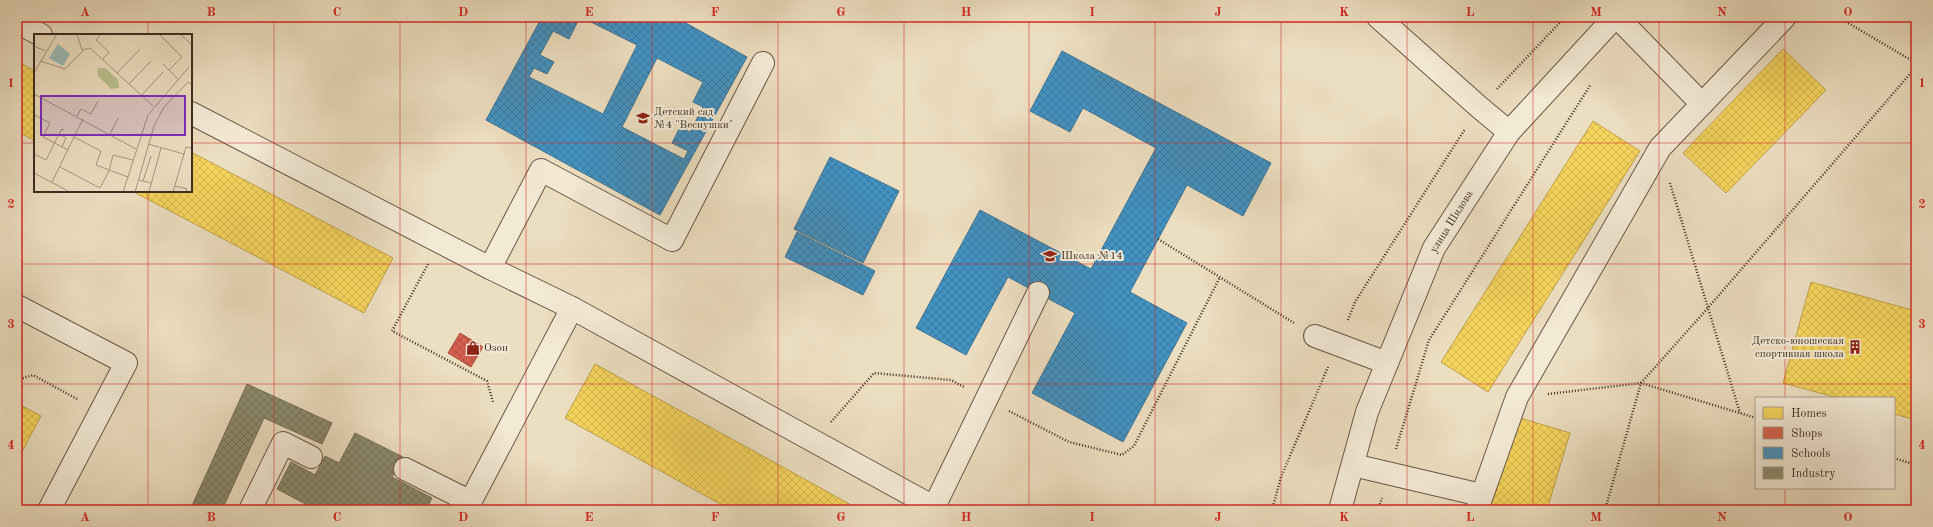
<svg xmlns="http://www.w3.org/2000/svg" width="1933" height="527" viewBox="0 0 1933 527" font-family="'Old Standard TT',serif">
<defs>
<pattern id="homes-cross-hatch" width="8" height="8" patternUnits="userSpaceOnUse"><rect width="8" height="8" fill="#f6d55c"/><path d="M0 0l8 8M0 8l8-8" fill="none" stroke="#d4b750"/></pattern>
<pattern id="shops-cross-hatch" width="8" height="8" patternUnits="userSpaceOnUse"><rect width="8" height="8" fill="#d6604d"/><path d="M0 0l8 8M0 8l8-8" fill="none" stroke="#af4f40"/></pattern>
<pattern id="schools-cross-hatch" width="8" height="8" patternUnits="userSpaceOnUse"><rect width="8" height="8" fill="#4393c3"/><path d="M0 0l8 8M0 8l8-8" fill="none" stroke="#39789e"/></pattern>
<pattern id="industry-cross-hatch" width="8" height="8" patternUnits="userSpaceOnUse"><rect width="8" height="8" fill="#8c8c6e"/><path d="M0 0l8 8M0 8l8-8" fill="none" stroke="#74735a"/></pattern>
</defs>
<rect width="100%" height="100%" fill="#ecdec0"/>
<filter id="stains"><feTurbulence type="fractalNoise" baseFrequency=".005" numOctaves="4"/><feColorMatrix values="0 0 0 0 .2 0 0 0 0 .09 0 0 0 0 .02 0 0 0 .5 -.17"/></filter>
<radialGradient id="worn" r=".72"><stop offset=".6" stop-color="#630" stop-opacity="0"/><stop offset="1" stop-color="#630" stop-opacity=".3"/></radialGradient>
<g fill="url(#homes-cross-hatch)" stroke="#bea24a">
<polygon points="1783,49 1826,90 1726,193 1683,153"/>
<polygon points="17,61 35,71 35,141 17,131"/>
<polygon points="1593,121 1640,151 1488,392 1441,362"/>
<polygon points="191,152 393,258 364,313 132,191 191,191"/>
<polygon points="1811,282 1916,311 1916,420 1894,414 1894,398 1838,398 1783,383"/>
<polygon points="595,364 790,471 860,510 731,510 565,418"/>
<polygon points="17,403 41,416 17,461"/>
<polygon points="1517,417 1570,433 1547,510 1489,510"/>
</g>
<polygon fill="url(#shops-cross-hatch)" stroke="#a85040" points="460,333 483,347 471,367 448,353"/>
<g fill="url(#schools-cross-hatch)" stroke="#417492" fill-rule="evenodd">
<path d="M542,17H580L569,39L553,31L540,55L554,62L547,74L534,68L529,77L603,114L637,45L581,17H675L747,57L660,215L486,120ZM657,58L703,82L693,102L703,107L690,132L680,127L672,143L688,151L684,159L622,127Z"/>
<polygon points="1062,51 1271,163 1243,216 1187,185 1130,292 1187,323 1123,442 1032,393 1075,313 1008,277 966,355 916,328 980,210 1091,269 1156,148 1083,108 1070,132 1030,111"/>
<polygon points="830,157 899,191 863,263 794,229"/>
<polygon points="797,232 875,271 863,295 785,257"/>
</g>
<g fill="url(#industry-cross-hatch)" stroke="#746f57">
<polygon points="247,384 332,423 322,444 264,418 222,510 190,510"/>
<polygon points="355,433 403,457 392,477 432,498 426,510 317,510 277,489 291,462 315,475 325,456 339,463"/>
</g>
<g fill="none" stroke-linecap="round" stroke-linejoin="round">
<defs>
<g id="minor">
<polyline points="1378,17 1479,107 1509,132"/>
<polyline points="1617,17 1702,104"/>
<polyline points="17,22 41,35"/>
<polyline points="191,113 490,268 572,308 939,510"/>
<polyline points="490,268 541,170 672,240 763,63"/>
<polyline points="17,306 126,363 49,510"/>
<polyline points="1315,336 1387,363"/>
<polyline points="1353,465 1481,495"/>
<polyline points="405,469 471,502"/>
<polyline points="934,507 1038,293"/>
<polyline points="250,510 283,443 311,457"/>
<polyline points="466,510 572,308"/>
<polyline points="1340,510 1367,412 1434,248 1509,132 1615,17"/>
<polyline points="1477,510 1517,397 1660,148 1785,17"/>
</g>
</defs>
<use href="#minor" stroke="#695848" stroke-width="24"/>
<g stroke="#3d2c20" stroke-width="2.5" stroke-dasharray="1 2" stroke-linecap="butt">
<polyline points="1838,17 1916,63"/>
<polyline points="1497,89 1565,17"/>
<polyline points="1670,183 1740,413"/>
<polyline points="1158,239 1294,323"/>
<polyline points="428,264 392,331 487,381 493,402"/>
<polyline points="1348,320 1355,302 1465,129"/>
<polyline points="17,380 33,375 77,399"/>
<polyline points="1548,394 1641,383 1756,418"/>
<polyline points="1009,411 1069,442 1122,455 1134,446 1220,277"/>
<polyline points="831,422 874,373 951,380 964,387"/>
<polyline points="1396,449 1429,340 1591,84"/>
<polyline points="1894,458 1916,465"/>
<polyline points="1272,510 1281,477 1328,367"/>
<polyline points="1378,510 1382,498"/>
<polyline points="1605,510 1641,383 1707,309 1916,67"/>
</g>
<use href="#minor" stroke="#f3ead6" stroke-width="22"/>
</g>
<path fill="none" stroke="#d62828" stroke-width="1" stroke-opacity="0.55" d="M148,17V35M274,17V510M400,17V510M526,17V510M652,17V510M778,17V510M904,17V510M1029,17V510M1155,17V510M1281,17V510M1407,17V510M1533,17V510M1659,17V510M1785,17V398M17,143H35M191,143H1916M148,191V510M17,264H1916M17,384H1916M1785,488V510"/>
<defs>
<symbol id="school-bare" viewBox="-9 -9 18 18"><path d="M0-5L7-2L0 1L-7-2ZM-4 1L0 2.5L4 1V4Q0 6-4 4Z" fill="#8f2418" stroke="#f3ead6" stroke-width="2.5" paint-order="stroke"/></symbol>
<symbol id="building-bare" viewBox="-9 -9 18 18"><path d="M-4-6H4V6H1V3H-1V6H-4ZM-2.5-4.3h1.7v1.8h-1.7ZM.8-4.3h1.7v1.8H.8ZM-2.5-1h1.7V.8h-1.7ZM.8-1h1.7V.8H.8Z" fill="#8f2418" stroke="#f3ead6" stroke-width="2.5" paint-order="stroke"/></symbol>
<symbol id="shop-bare" viewBox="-9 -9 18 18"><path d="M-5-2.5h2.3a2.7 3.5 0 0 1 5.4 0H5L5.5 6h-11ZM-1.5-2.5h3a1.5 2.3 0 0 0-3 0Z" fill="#8f2418" stroke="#f3ead6" stroke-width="2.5" paint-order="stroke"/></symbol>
</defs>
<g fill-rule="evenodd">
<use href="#school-bare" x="633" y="108" width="20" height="20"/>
<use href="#school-bare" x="1040" y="246" width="20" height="20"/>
<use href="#building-bare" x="1845" y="337" width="20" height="20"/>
<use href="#shop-bare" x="463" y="338" width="20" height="20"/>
</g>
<g text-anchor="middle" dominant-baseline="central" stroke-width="4" stroke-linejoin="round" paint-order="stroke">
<g font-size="11" fill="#3d2c20" stroke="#f3ead6" text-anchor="start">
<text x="654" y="112">Детский сад<tspan x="654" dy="13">№4 "Веснушки"</tspan></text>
<text x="1061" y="256">Школа №14</text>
<text x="1844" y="341" text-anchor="end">Детско-юношеская<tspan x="1844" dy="13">спортивная школа</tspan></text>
<text x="484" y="348">Озон</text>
</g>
<g font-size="11" fill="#3d2c20" stroke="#f3ead6">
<text transform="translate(1452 222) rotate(-58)">улица Шилова</text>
</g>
</g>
<g transform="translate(34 34)">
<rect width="158" height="158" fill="#ecdec0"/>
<path d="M65,34H71L84,46L85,54L77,55L64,42L63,37Z" fill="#bbc090"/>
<path d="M24,10L36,20L29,32L15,24Z" fill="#99bcb5"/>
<path fill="none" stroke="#a69780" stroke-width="1" d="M43,0L48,16L56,14L119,72M67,0L62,6L75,18L69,25M125,0L148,23L135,36M146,0L158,11M0,12L11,17M6,27L31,35L49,17M129,30L144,45M0,39L23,0M83,39L106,15M95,50L117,27M0,60L102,115M107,62L129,38M0,81L16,89L9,103L34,116M43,82L47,75L57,80L64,67M49,85L40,103L67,117L62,131L94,143M76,100L84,84M114,110L150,120L139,158M28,113L32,104L25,100L28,95L30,96M0,120L12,126L25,100M150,120L152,113L158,114M26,133L66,154L75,137L79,121L99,126M0,139L36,158M105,146L117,149M109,147L117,122M18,148L40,103M141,152L153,155L152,158M89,158L114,81L155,33M101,158L120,92L130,73L154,48L158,50M115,158L127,114"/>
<path fill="#7b2cbf" fill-opacity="0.15" stroke="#7b2cbf" stroke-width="2" d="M7,62H151V101H7Z"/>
<rect width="158" height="158" fill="none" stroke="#3d2c20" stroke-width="2"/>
</g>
<rect width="1933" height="527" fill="none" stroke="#ecdec0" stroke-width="44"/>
<rect x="1755" y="397" width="140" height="92" fill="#f3ead6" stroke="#aa9e8d"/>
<rect x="1763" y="407" width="20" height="12" fill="#f6d55c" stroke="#aa9e8d"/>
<text x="1791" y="417" font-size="12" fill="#3d2c20">Homes</text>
<rect x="1763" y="427" width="20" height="12" fill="#d6604d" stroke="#aa9e8d"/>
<text x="1791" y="437" font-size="12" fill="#3d2c20">Shops</text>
<rect x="1763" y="447" width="20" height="12" fill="#4393c3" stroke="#aa9e8d"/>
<text x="1791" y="457" font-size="12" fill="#3d2c20">Schools</text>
<rect x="1763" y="467" width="20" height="12" fill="#8c8c6e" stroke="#aa9e8d"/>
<text x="1791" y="477" font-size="12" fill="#3d2c20">Industry</text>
<rect x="22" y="22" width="1889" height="483" fill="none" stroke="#d62828" stroke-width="1.5"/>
<g font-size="13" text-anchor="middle" font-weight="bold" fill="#d62828">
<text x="85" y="16">A</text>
<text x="211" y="16">B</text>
<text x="337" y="16">C</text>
<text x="463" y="16">D</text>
<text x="589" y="16">E</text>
<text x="715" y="16">F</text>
<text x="841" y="16">G</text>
<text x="966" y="16">H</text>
<text x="1092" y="16">I</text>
<text x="1218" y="16">J</text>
<text x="1344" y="16">K</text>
<text x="1470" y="16">L</text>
<text x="1596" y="16">M</text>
<text x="1722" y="16">N</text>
<text x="1848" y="16">O</text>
<text x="11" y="87">1</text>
<text x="1922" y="87">1</text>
<text x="11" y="208">2</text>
<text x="1922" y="208">2</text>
<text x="11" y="328">3</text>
<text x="1922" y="328">3</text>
<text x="11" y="449">4</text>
<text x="1922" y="449">4</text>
<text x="85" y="521">A</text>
<text x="211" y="521">B</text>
<text x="337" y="521">C</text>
<text x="463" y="521">D</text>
<text x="589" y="521">E</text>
<text x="715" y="521">F</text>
<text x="841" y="521">G</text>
<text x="966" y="521">H</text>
<text x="1092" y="521">I</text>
<text x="1218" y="521">J</text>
<text x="1344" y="521">K</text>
<text x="1470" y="521">L</text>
<text x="1596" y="521">M</text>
<text x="1722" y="521">N</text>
<text x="1848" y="521">O</text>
</g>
<rect width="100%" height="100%" filter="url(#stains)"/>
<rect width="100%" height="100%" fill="url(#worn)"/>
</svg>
